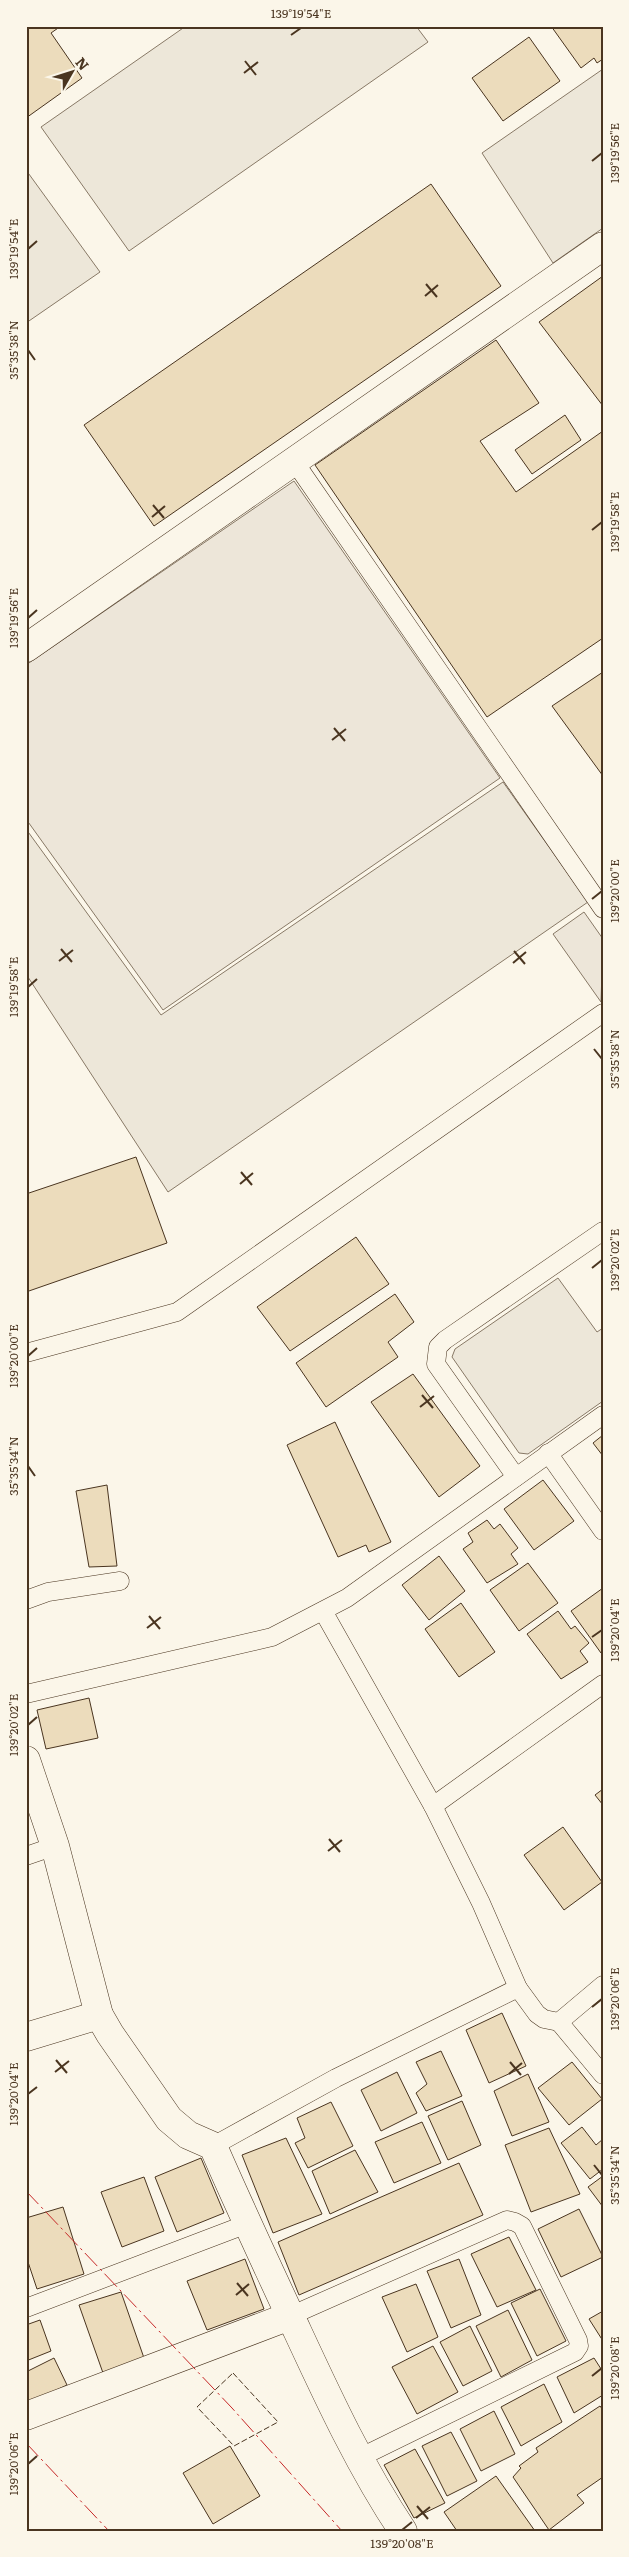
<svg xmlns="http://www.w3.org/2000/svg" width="629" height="2557" viewBox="0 0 629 2557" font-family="Literata,serif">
<rect width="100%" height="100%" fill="#fbf6e9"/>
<g fill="#ede6d9" stroke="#887966">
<polygon points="294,481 500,778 163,1010 26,819 26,665"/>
<polygon points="584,912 603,939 601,1002 553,934"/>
</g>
<g fill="#ede7d9" stroke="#887966">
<polygon points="186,26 416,26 428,42 129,251 41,127"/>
<polygon points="603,69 603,228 553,263 482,153"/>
<polygon points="26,170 100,272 26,323"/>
<polygon points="503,782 588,902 168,1192 26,974 26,829 161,1015"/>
<polygon points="558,1278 597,1332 603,1328 603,1401 528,1454 519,1453 452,1357 455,1349"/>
</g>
<g fill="#ecdcbc" stroke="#4a3520">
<polygon points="26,26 61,26 51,33 82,78 26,118"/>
<polygon points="551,26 603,26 603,59 597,63 594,58 581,68"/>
<polygon points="529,37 560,81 503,121 472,78"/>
<polygon points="431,184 501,286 154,526 84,425"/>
<polygon points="603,276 603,406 539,322"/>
<polygon points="496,340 539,403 480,441 516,492 603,431 603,638 487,717 315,465"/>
<polygon points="565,415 581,440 532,474 515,450"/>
<polygon points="603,672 603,776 552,706"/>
<polygon points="136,1157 167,1243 26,1292 26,1194"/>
<polygon points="356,1237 389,1284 290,1351 257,1307"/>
<polygon points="395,1294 414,1322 388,1342 398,1357 326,1407 296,1363"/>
<polygon points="413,1374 480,1466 439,1497 371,1402"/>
<polygon points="335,1422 391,1542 369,1552 366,1545 338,1557 287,1445"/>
<polygon points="603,1435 603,1456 593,1443"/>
<polygon points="543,1480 574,1521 534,1550 504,1509"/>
<polygon points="107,1485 117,1566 89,1567 76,1491"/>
<polygon points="487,1520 494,1529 500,1524 518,1548 511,1554 518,1564 487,1583 463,1549 473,1542 468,1533"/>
<polygon points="439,1556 465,1591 429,1620 402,1585"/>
<polygon points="528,1563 558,1603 519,1631 490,1590"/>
<polygon points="603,1588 603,1652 601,1653 571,1611"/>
<polygon points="461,1603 495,1652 459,1677 425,1629"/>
<polygon points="558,1611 571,1629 575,1626 589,1643 580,1651 588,1662 561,1679 527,1634"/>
<polygon points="89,1698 98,1738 46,1749 37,1710"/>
<polygon points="603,1789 603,1805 595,1795"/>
<polygon points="563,1827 602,1882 564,1910 524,1855"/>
<polygon points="502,2013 526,2066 489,2083 466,2030"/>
<polygon points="441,2051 462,2096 426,2111 416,2093 427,2084 416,2062"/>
<polygon points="572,2062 602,2099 569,2125 538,2088"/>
<polygon points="397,2072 417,2113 381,2131 361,2090"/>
<polygon points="528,2074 549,2122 512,2136 494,2091"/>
<polygon points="462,2101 481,2145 448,2160 428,2116"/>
<polygon points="331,2102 353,2146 308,2168 295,2143 305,2138 297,2118"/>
<polygon points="422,2122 441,2163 394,2183 375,2142"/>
<polygon points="582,2127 596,2145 603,2139 603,2169 590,2179 561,2143"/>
<polygon points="549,2128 580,2194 531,2212 505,2145"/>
<polygon points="286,2138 322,2214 273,2233 242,2155"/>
<polygon points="355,2150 378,2192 330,2214 312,2171"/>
<polygon points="201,2158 224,2213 177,2232 155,2177"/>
<polygon points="459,2163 483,2215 299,2295 278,2242"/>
<polygon points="603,2176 603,2207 588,2187"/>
<polygon points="144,2177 164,2231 122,2247 101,2192"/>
<polygon points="63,2207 84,2274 37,2289 26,2256 26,2218"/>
<polygon points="579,2209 603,2257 561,2277 538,2229"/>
<polygon points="509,2237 536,2290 497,2307 471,2254"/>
<polygon points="245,2259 264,2309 207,2330 187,2281"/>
<polygon points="459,2259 481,2315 451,2328 427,2271"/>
<polygon points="416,2284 438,2337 407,2352 382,2297"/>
<polygon points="540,2289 566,2341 537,2356 511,2303"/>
<polygon points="121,2292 144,2358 103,2373 79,2305"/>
<polygon points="508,2310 532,2360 501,2377 476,2326"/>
<polygon points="603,2311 603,2341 589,2319"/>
<polygon points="40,2320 51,2351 26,2361 26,2325"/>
<polygon points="470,2326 492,2371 463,2386 440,2342"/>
<polygon points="433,2346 458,2392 417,2414 392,2367"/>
<polygon points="54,2358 67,2385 30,2403 26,2396 26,2372"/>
<polygon points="594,2358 603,2372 603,2395 574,2413 557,2377"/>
<polygon points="544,2384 562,2422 521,2446 501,2407"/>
<polygon points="600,2406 603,2410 603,2477 577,2495 584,2503 549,2530 513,2477 521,2468 519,2466 538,2452 536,2448"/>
<polygon points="494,2411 515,2454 481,2471 460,2429"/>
<polygon points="451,2432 477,2481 447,2496 422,2446"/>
<polygon points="230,2446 260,2496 213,2524 183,2473"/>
<polygon points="415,2449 445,2503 414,2518 384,2465"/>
<polygon points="496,2476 535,2531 457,2531 444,2512"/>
</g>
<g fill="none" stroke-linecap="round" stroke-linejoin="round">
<defs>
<g id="lane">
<polyline points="294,461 603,909"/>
<polyline points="26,1353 177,1312 603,1013"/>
<polyline points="548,1453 603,1531"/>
<polyline points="516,1477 436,1364 438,1347 445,1340 603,1231"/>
<polyline points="26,1600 48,1592 120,1581"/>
<polyline points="323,1611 433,1806 481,1903 518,1988 537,2014 544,2019 559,2022 603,1985"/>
<polyline points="26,1694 272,1637 347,1598 603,1415"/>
<polyline points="433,1806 603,1684"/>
<polyline points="26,1856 55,1846"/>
<polyline points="559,2022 603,2075"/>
<polyline points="213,2146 336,2078 518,1988"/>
<polyline points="26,2308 247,2224"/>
<polyline points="290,2316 507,2220 515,2222 522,2226 578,2340 579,2346 575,2352 361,2457"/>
</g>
<g id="street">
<polyline points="26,648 603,246"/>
<path d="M26,1760L55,1846L99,2015L110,2034L169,2119L188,2135L213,2146C239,2206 267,2266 295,2326C327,2395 360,2467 403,2531"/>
<polyline points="26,2037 99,2015"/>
<polyline points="26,2416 290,2316"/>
</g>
</defs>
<use href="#lane" stroke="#4a3520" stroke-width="19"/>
<use href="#street" stroke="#4a3520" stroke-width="29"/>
<use href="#lane" stroke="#fbf6e9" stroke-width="18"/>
<use href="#street" stroke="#fbf6e9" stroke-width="28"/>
<polygon stroke="#4a3520" stroke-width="1" stroke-dasharray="6 2.5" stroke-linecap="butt" points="233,2373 278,2422 234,2446 197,2407"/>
<g stroke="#c62828" stroke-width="1" stroke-dasharray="18 4 2.5 4" stroke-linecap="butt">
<polyline points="26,2191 232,2408 342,2531"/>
<polyline points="26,2443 109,2531"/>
</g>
</g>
<path fill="none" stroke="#4a3520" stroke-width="2" d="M291,35L301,28M245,61L256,75M244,73L258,62M592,161L602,153M28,249L37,241M426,284L437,297M425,296L438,285M28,350L35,360M153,505L164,518M152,517L165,506M592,530L602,522M28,618L37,610M334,728L345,741M332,740L346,729M592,899L602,891M61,949L72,962M514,951L525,964M59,961L73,950M513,963L526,952M28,987L37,979M594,1049L602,1059M241,1172L252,1185M240,1184L253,1173M592,1268L602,1260M28,1356L37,1348M422,1395L433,1408M420,1407L434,1396M28,1466L35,1476M149,1616L160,1629M147,1628L161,1617M592,1637L602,1630M28,1725L37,1717M329,1839L340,1852M328,1851L342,1840M592,2007L602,1999M56,2060L67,2073M510,2062L521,2075M55,2072L69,2061M509,2074L522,2063M28,2094L37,2087M594,2165L602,2175M237,2283L248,2296M236,2295L249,2284M592,2376L602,2368M28,2464L37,2456M417,2506L428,2519M416,2518L430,2507M402,2530L412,2522"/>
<rect width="629" height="2557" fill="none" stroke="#fbf6e9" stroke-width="55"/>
<g transform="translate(72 72) rotate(51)" stroke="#fbf6e9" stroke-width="4" paint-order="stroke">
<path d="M0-4L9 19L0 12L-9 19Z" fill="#4a3520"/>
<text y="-8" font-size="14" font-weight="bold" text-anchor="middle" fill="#4a3520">N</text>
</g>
<rect x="28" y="28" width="574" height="2502" fill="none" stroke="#4a3520" stroke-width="2"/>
<g font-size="12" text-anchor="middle" fill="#4a3520">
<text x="301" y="18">139°19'54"E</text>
<text transform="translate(615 153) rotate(-90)" y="4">139°19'56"E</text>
<text transform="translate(14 249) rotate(-90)" y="4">139°19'54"E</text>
<text transform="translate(14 350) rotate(-90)" y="4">35°35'38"N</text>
<text transform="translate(615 522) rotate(-90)" y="4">139°19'58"E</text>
<text transform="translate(14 618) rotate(-90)" y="4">139°19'56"E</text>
<text transform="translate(615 891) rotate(-90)" y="4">139°20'00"E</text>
<text transform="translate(14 987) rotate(-90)" y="4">139°19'58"E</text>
<text transform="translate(615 1059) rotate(-90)" y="4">35°35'38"N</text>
<text transform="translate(615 1260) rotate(-90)" y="4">139°20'02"E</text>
<text transform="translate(14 1356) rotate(-90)" y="4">139°20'00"E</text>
<text transform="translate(14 1466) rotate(-90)" y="4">35°35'34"N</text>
<text transform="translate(615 1630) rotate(-90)" y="4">139°20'04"E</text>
<text transform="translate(14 1725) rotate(-90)" y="4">139°20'02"E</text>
<text transform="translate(615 1999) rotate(-90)" y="4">139°20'06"E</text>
<text transform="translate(14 2094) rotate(-90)" y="4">139°20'04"E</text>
<text transform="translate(615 2175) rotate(-90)" y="4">35°35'34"N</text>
<text transform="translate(615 2368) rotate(-90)" y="4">139°20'08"E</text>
<text transform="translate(14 2464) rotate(-90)" y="4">139°20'06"E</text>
<text x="402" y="2548">139°20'08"E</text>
</g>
</svg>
